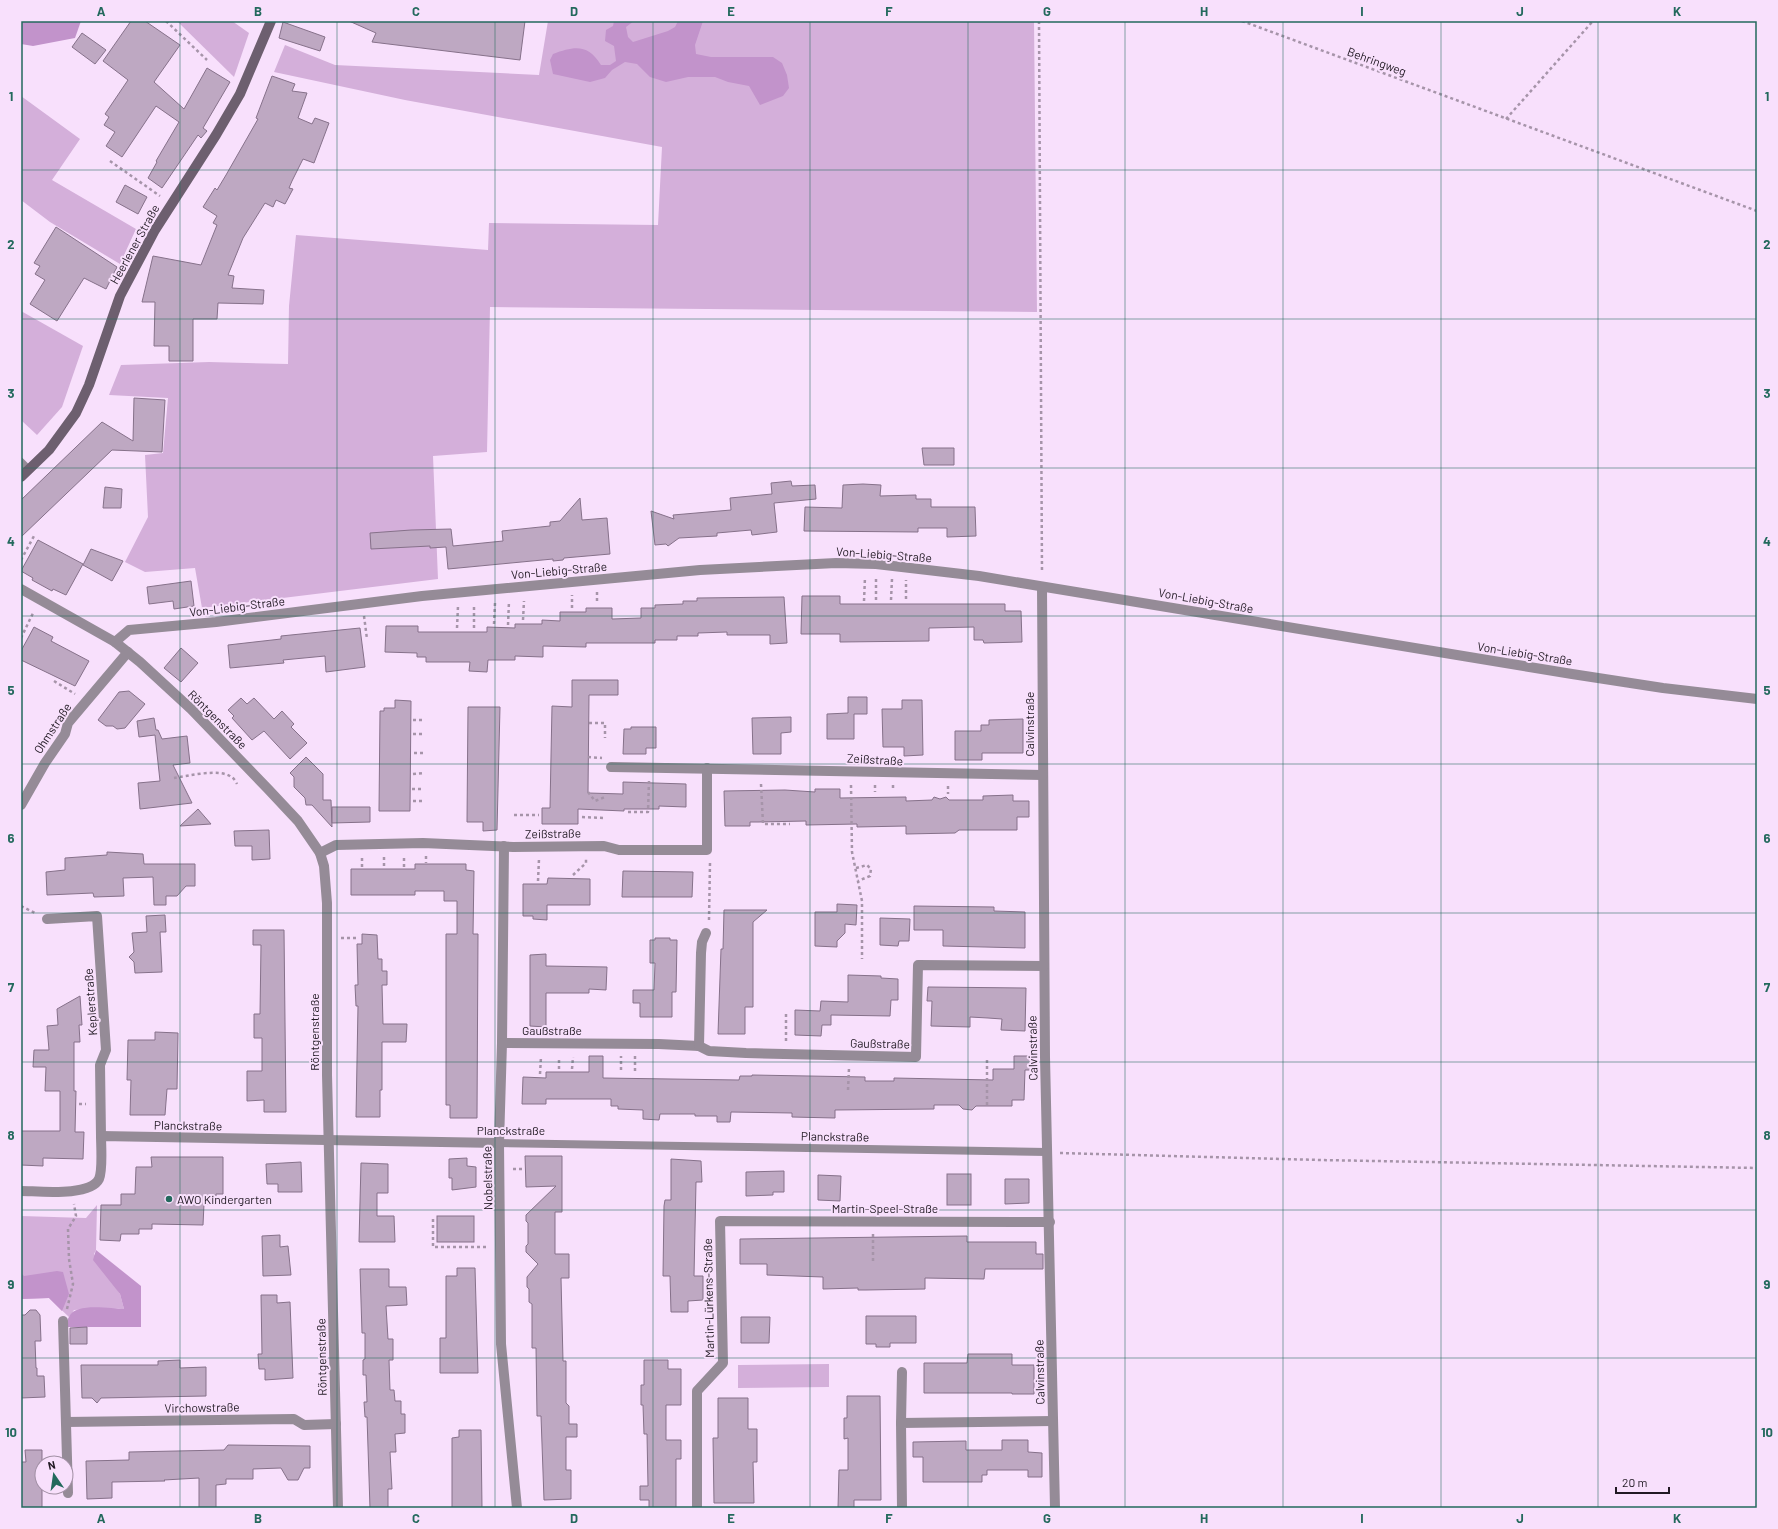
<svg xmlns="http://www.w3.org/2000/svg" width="1778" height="1529" viewBox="0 0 1778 1529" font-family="Barlow,sans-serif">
<rect width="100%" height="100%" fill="#f8e0fc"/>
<g fill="#d4afda">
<polygon points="177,21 232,21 249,33 234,77"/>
<polygon points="548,21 1034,21 1037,312 490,307 487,452 433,456 438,579 202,608 195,568 145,572 125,562 148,517 145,455 163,453 168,398 109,395 121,365 209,362 288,364 289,306 296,235 488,250 489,223 658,225 662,147 405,100 274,72 285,45 335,65 539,75"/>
<polygon points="21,96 80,139 52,180 136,229 120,264 50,222 21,200"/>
<polygon points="21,311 83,346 62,407 37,435 21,420"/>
<polygon points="97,1205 96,1250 94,1254 120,1294 124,1309 105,1308 74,1310 69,1317 49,1298 21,1299 21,1216 86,1218"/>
<polygon points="829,1364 829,1387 738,1388 738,1365"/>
</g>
<g fill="#c293cb">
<polygon points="21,21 81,21 75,38 33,46 21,44"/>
<path d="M614,21H634L626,27L628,37L633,42L668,31L675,27L678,21H703L695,45L696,54L711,57H773L782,63L787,75L789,88L783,96L760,105L749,86L728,82L715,77H688L666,82L650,77L637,64L625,62L612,70L605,78L590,82L553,74L550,60L553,54C575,46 588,44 601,65H610L616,61L614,46L605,41L606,30L613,26Z"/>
<path d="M96,1250L141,1286V1327H67C68,1324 67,1319 69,1317C75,1302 111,1309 124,1309L120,1294L93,1260Z"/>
<polygon points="57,1271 63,1272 69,1294 62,1311 49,1298 21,1299 21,1273 24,1276"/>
</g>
<g fill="#bea8c2" stroke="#86718a">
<polygon points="131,21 145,21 180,45 154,82 184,109 207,68 230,82 203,128 207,131 201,138 198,135 162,188 148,178 157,162 156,161 179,122 156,106 122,157 106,146 115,132 104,125 109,117 105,114 128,80 103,61"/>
<polygon points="349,21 525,21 520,60 372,42 376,33"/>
<polygon points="283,22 325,37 320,51 279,38"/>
<polygon points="82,33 106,50 95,64 72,47"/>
<polygon points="272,76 295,84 292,91 307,93 298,118 312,124 315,118 329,123 314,163 303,159 292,181 289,188 293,189 285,204 276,200 273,207 265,203 243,238 228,275 234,276 232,288 264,290 263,304 218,303 217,319 193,319 193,361 169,361 169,346 154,346 155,302 142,302 153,256 201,265 217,225 213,223 217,216 203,207 215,188 217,190 226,175 258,119 256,118"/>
<polygon points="125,185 147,197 138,214 116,202"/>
<polygon points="56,227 117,267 106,289 84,278 57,321 30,304 45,280 35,274 40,266 34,263"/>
<polygon points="134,398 165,400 162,452 112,450 21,537 21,500 102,422 133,441"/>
<polygon points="922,448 954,448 954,465 924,465"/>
<polygon points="791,481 792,486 815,485 816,499 774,503 777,532 752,535 751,530 717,533 717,536 679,538 668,546 666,544 655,545 651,511 674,519 673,515 731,510 730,498 772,494 771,483"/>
<polygon points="863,484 881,485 880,496 916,495 916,499 931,499 931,507 975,507 976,536 947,537 947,528 918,528 918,532 804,531 805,507 842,508 843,485"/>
<polygon points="105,487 122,489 121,508 103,508"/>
<polygon points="580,498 582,520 607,518 610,554 564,558 563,560 553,561 553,559 448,569 446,547 430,548 430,546 371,549 370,533 411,530 451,529 453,546 503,541 502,531 550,526 550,522 560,521"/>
<polygon points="38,540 83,564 66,595 53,589 52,591 32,580 33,578 21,571"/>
<polygon points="91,549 123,561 112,581 83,565"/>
<polygon points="191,581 194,606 174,609 173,601 149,604 147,587"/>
<polygon points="802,596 840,596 840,604 1005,604 1005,611 1021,611 1022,642 984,643 983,640 974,640 974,627 929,628 929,641 840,642 840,634 801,634"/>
<polygon points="784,597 787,643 770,644 770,635 727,635 727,632 698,633 698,636 677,636 677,640 655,640 655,643 586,643 586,647 543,646 543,657 515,656 515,660 488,660 487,672 469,671 470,662 426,662 426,657 417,657 417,653 385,652 386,626 418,626 418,632 487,632 487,627 515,628 515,624 542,624 542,620 560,621 560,612 586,612 586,608 612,608 612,619 641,618 641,608 655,608 655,605 683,604 683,601 697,601 697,598"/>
<polygon points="34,627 53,637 51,641 89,661 75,686 21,660 21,651"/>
<polygon points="360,628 365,667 326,672 325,656 283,660 284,663 230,668 228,645 281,639 281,636"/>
<polygon points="181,648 198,663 181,682 164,668"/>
<polygon points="572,680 618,680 618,695 589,695 588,793 623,794 623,782 686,784 686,807 659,806 659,809 624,809 624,811 578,809 578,824 542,824 542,808 550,808 552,706 572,707"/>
<polygon points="129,691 145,704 125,728 117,729 113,726 106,726 98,720 119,692"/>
<polygon points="848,697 867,697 867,714 854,714 854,739 827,739 827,714 848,713"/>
<polygon points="241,698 247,704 254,698 274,719 282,711 294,724 291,727 307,743 290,759 264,731 252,740 232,718 234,716 228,710"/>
<polygon points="395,700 411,701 410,811 379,811 380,711 384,711 384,708 395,708"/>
<polygon points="902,700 922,700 923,755 904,756 904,747 883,747 882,709 902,709"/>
<polygon points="468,707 500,707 497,830 483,831 483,822 467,822"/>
<polygon points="791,717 791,732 781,733 781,754 753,754 752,718"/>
<polygon points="154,718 156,730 158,730 162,739 187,736 190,763 173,765 192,803 140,809 138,783 160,781 155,735 139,737 137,721"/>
<polygon points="1023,719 1023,753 982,753 982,760 955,760 955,731 981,731 981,725 989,725 989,720"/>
<polygon points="631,727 656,727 656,748 646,748 646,754 623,754 624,729 631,729"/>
<polygon points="306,757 323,774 323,800 331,800 332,827 312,805 306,805 305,798 294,787 294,777 290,773"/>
<polygon points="815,789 840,789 840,798 906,797 906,801 932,800 934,797 940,799 946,797 949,800 983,800 983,796 1013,795 1013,801 1029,801 1029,817 1017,817 1017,830 959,830 955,833 906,834 906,826 857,827 857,824 806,825 806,821 758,822 750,822 750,826 725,826 724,791 785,790 815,792"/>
<polygon points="332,807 370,807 370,822 332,823"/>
<polygon points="198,809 211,824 180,826"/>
<polygon points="269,830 270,859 252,860 252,846 235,846 234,831"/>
<polygon points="107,852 143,854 144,864 195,864 195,886 186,886 177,896 166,896 166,905 154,905 153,877 123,878 124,896 94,897 93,893 47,895 46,872 65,870 65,858 107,855"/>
<polygon points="415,864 466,864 466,870 474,871 473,934 478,934 477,1118 450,1118 450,1105 446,1105 446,934 457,934 457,901 444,901 444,891 415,891 415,895 351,895 351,869 415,869"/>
<polygon points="623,871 693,872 692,897 622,897"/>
<polygon points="548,878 590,879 590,905 547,905 547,920 533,919 533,916 523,916 523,884 547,884"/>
<polygon points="837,904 857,905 856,925 845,924 845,933 837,941 837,947 815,946 815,912 837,912"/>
<polygon points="914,906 994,907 994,911 1025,912 1025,948 943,946 943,930 914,930"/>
<polygon points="724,910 767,910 753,922 753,1007 745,1007 745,1034 718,1034 721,949 723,949"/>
<polygon points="165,915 166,932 160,932 162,972 135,973 134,962 129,957 134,952 132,933 147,932 146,916"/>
<polygon points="880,918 910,919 909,941 899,941 898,946 880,945"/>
<polygon points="253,930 284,930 286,1112 264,1112 264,1100 247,1101 247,1071 262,1071 262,1038 254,1038 254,1014 260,1014 261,945 253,945"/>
<polygon points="362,934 377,935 378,959 382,959 382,971 387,971 387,985 382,985 383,1024 407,1024 406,1042 382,1042 382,1090 380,1090 380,1117 356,1117 358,1006 356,1006 355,985 358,985 357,944 362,944"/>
<polygon points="655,938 670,938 670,940 677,940 676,992 672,992 672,1017 640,1017 640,1003 633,1003 633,990 654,990 655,963 650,963 650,940 655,940"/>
<polygon points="546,954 546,966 607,967 606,990 589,989 589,993 546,993 546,1027 530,1026 530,955"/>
<polygon points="848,975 881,976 881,978 898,979 898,1000 891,1000 890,1016 831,1015 831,1025 822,1025 821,1036 795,1035 795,1010 820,1011 821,1001 848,1002"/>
<polygon points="928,987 1026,988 1025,1031 1001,1030 1002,1019 988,1018 970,1017 970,1027 931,1026 932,1001 927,1001"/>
<polygon points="80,996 82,1025 79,1025 80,1042 74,1042 74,1091 76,1091 75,1132 84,1132 83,1159 43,1158 43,1166 21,1165 21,1131 60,1131 60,1091 45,1091 46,1067 33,1067 34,1050 49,1050 47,1026 58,1025 57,1009"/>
<polygon points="155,1032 178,1033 177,1089 167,1089 165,1115 130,1115 131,1080 127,1080 128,1040 155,1040"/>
<polygon points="589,1056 603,1056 603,1078 739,1080 740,1076 752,1076 752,1075 865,1077 865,1081 894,1081 894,1078 993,1080 993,1069 1014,1069 1014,1056 1031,1056 1031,1070 1025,1070 1024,1100 1012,1100 1012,1106 976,1106 972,1110 963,1109 959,1105 934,1105 934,1109 835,1110 835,1118 792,1117 792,1113 731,1112 730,1122 717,1122 717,1116 695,1116 695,1114 660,1114 659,1120 643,1119 643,1110 618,1109 618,1106 611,1106 611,1099 546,1099 546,1104 522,1104 523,1077 546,1078 546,1072 589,1072"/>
<polygon points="525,1156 562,1156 562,1212 555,1212 555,1254 569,1254 569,1278 561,1278 563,1361 566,1361 566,1403 569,1406 569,1424 577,1424 577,1437 566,1437 566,1470 571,1470 571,1499 544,1500 541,1416 537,1416 536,1348 532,1348 532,1304 529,1302 529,1289 527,1287 527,1277 538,1264 526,1252 526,1246 528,1244 528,1223 526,1221 526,1215 556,1186 526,1187"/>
<polygon points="151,1157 223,1157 223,1194 216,1194 216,1204 204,1204 203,1225 152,1224 152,1229 139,1229 139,1234 121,1234 120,1241 100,1240 101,1205 121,1205 121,1194 135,1194 136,1167 152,1167"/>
<polygon points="467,1158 467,1166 476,1167 476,1187 452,1190 452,1178 449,1178 449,1159"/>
<polygon points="671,1159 701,1161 702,1182 696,1182 694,1276 703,1276 703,1300 688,1301 688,1312 671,1312 670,1276 663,1276 664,1206 665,1200 671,1200"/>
<polygon points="301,1162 302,1192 278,1192 278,1184 267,1184 266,1164"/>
<polygon points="361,1163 388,1164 388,1193 377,1193 377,1216 394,1216 395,1242 359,1242"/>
<polygon points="784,1171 784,1192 773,1192 773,1195 746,1196 746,1172"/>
<rect x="947" y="1174" width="24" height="31"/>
<polygon points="818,1175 841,1176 840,1201 818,1200"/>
<polygon points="1005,1179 1029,1179 1029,1203 1005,1204"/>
<rect x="437" y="1216" width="37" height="26"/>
<polygon points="280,1235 280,1247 288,1246 291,1275 263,1276 262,1236"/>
<polygon points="967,1236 967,1242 1036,1242 1036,1254 1043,1254 1043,1269 985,1269 984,1279 925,1278 925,1289 866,1290 858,1290 858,1288 823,1289 823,1277 767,1275 767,1264 740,1264 740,1239"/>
<polygon points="457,1268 475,1268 478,1373 440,1373 440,1338 446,1338 446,1276 457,1276"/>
<polygon points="360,1269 389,1269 389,1287 406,1287 407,1305 386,1306 388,1339 393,1339 393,1360 389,1360 390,1390 394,1390 395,1401 401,1401 401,1414 405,1414 405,1433 395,1434 396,1452 390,1452 392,1489 388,1489 388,1508 370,1508 367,1417 365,1417 364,1402 367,1402 366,1375 363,1375 363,1360 365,1359 365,1333 362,1333"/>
<polygon points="261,1295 277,1295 277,1303 290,1302 293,1378 265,1380 265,1369 259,1369 258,1354 262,1354"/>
<polygon points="30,1310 36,1310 40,1315 41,1341 35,1341 36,1368 37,1368 37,1376 44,1376 45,1397 21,1398 21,1315 25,1315"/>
<polygon points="866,1316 916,1316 916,1343 890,1343 890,1347 876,1347 876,1344 866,1344"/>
<polygon points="741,1317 770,1317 769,1343 741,1343"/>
<polygon points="87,1327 87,1344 70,1344 70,1328"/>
<polygon points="968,1354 1012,1354 1012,1365 1034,1365 1034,1394 1012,1394 1012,1393 924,1393 924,1363 967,1363"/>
<polygon points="180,1360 180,1368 206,1367 206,1396 101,1398 97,1403 92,1398 82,1398 81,1365 158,1365 158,1361"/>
<polygon points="644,1360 668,1360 668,1369 681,1369 681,1405 666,1405 666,1440 681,1440 681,1459 676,1459 676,1508 649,1508 649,1500 640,1500 640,1486 648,1486 647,1434 644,1434 643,1405 641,1405 641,1385 644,1385"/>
<polygon points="847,1396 880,1396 881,1500 854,1500 854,1508 838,1508 839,1470 848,1470 848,1438 844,1439 844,1418 847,1418"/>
<polygon points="718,1398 748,1398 748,1429 757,1429 757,1462 753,1462 754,1503 714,1503 713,1438 718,1438"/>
<polygon points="459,1430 481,1430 482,1508 452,1508 452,1438 459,1437"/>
<polygon points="1002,1440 1028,1440 1028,1452 1042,1453 1042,1477 1028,1477 1028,1470 987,1470 987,1475 982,1475 982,1482 923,1482 923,1457 913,1457 913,1442 966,1441 966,1450 1002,1450"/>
<polygon points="228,1445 310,1446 310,1468 304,1468 298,1480 288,1480 281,1468 253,1469 253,1479 226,1479 226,1484 216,1485 216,1508 199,1508 199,1478 164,1480 165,1481 112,1482 112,1498 87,1499 86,1461 129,1460 129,1452 224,1450"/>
<polygon points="25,1450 42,1450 42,1508 21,1508 21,1462 26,1462"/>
</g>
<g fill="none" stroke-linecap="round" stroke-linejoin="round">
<g stroke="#a694a9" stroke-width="2.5" stroke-dasharray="3 3" stroke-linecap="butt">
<polyline points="166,21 207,60"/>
<polyline points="1039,21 1042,573"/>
<polyline points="1242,21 1757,211"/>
<polyline points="1506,119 1593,21"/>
<polyline points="110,161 160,196"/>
<polyline points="21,560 34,536"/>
<polyline points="597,592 597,604"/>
<polyline points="906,599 906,580"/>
<polyline points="876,600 876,577"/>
<polyline points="891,600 892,579"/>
<polyline points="864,601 865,577"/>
<polyline points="572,608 572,595"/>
<polyline points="364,616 367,639"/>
<polyline points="523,620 524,601"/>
<polyline points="494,624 495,603"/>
<polyline points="508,625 509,601"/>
<polyline points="457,628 458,606"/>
<polyline points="474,628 474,605"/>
<polyline points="21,638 34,611"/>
<polyline points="54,681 75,694"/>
<polyline points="413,720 425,720"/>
<polyline points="589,723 605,723 605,738"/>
<polyline points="413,734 425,734"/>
<polyline points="414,753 424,753"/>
<polyline points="588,757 602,758"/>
<polyline points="413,774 424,773"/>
<path d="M174,778C187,776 221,768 231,777C234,778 236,782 237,784"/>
<polyline points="761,784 763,824 790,824"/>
<polyline points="851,785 852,852 862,901 862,959"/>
<polyline points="875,785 875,792"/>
<polyline points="893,785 893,791"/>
<polyline points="948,786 948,794"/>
<polyline points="412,789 424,789"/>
<polyline points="588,792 595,801 605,797"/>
<polyline points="413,801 424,801"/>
<polyline points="628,812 648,812 649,781"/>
<polyline points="514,815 539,815"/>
<polyline points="582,817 605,818"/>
<polyline points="426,856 426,863"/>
<polyline points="384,857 384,867"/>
<polyline points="362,867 362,857"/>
<polyline points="404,867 404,857"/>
<polyline points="856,868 867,865 871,869 870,876 858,881"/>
<polyline points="573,875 586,863 586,858"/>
<polyline points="538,881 539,859"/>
<polyline points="21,906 35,913"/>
<polyline points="709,920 710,863"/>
<polyline points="341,938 358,938"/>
<polyline points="786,1041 786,1012"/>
<polyline points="987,1060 987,1106"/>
<polyline points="559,1069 559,1057"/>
<polyline points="572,1069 573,1057"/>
<polyline points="621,1070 621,1056"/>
<polyline points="635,1071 635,1056"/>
<polyline points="540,1074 541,1057"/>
<polyline points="848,1090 849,1068"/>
<polyline points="79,1104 86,1104"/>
<polyline points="1060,1153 1320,1160 1757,1168"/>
<polyline points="513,1169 522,1169"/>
<polyline points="433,1219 433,1247 486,1247"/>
<polyline points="873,1234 873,1261"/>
<polyline points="67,1309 73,1284 69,1259 68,1229 76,1216 74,1204"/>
</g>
<g stroke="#958b97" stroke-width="8">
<polyline points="21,462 29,470"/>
<polyline points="499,1143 1047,1152"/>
</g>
<g stroke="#958b97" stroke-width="10">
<polyline points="1042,587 1045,1057 1055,1508"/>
<polyline points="21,589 115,642 140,662 191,709 268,789 298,821 320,853 324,866 327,903 327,1075 338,1508"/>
<polyline points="115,642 129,630 216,622 422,596 700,570 836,563 876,564 979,576 1572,674 1663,688 1757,699"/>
<polyline points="611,767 1043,775"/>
<polyline points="21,805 45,763 65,734 68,723 128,652"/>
<polyline points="504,846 502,1043 499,1143 501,1344 517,1508"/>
<polyline points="320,853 336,845 423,843 513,847 604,846 619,850 707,850 707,768"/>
<polyline points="47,919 97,916 106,1050 100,1065 101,1136"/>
<polyline points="502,1043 659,1044 699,1046 709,1051 746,1053 916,1057 918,965 1044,966"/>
<polyline points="699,1046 701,953 702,942 706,933"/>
<path d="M21,1191C38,1191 90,1197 99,1179C103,1170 101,1146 101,1136L499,1143"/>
<polyline points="63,1321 68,1493"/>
<polyline points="66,1422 294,1419 304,1425 336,1424"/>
<polyline points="901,1423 902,1372"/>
<polyline points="697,1508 697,1391 723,1363 720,1221 1050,1222"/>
<polyline points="902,1508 901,1423 1053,1421"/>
</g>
<polyline stroke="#6d5f6f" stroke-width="10" points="21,477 49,450 76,413 89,385 120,296 155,230 216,135 240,94 271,21"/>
</g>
<path fill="none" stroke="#23695d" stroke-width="1" stroke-opacity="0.55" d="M180,21V1508M337,21V1508M495,21V1508M653,21V1508M810,21V1508M968,21V1508M1125,21V1508M1283,21V1508M1441,21V1508M1598,21V1508M21,170H1757M21,319H1757M21,468H1757M21,616H1757M21,764H1757M21,913H1757M21,1062H1757M21,1210H1757M21,1358H1757"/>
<circle fill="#23695d" stroke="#f8e0fc" stroke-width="1.5" cx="169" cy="1199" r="4"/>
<g text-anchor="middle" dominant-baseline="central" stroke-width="4" stroke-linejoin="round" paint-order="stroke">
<g font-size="12" fill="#211923" stroke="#f8e0fc">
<text transform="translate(1377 61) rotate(20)">Behringweg</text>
<text transform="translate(134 244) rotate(-61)">Heerlener Straße</text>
<text transform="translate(884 554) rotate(4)">Von-Liebig-Straße</text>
<text transform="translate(559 570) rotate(-5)">Von-Liebig-Straße</text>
<text transform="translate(1206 600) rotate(10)">Von-Liebig-Straße</text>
<text transform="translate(237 606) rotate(-7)">Von-Liebig-Straße</text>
<text transform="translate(1525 653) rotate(9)">Von-Liebig-Straße</text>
<text transform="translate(218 719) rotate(45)">Röntgenstraße</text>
<text transform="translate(1029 724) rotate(-90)">Calvinstraße</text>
<text transform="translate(52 728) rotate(-57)">Ohmstraße</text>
<text transform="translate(875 759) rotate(3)">Zeißstraße</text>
<text transform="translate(553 833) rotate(-1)">Zeißstraße</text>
<text transform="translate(90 1002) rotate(-94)">Keplerstraße</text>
<text x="552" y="1030">Gaußstraße</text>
<text transform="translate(314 1032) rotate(-90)">Röntgenstraße</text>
<text transform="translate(880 1043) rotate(1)">Gaußstraße</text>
<text transform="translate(1032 1048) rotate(-91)">Calvinstraße</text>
<text transform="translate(188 1125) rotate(1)">Planckstraße</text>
<text x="511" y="1130">Planckstraße</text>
<text transform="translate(835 1136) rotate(1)">Planckstraße</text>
<text transform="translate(487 1178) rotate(-91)">Nobelstraße</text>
<text x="885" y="1208">Martin-Speel-Straße</text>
<text transform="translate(708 1298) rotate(-91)">Martin-Lürkens-Straße</text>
<text transform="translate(321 1357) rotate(-91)">Röntgenstraße</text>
<text transform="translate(1039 1372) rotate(-91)">Calvinstraße</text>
<text transform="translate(202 1407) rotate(-1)">Virchowstraße</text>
</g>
<g font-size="12" fill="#211923" stroke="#f8e0fc" text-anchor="start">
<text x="177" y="1199">AWO Kindergarten</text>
</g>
</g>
<rect width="1778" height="1529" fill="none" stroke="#f8e0fc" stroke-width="44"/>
<g transform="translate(54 1475) rotate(347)"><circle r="19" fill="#f8e0fc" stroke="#a290a5"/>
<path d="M0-3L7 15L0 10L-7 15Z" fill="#23695d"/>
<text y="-6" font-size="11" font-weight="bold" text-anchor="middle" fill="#211923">N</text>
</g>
<path d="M1616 1487v6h53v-6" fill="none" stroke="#211923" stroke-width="2"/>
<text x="1622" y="1487" font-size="12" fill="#211923" stroke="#f8e0fc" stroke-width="3" paint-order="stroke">20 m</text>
<rect x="22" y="22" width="1734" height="1485" fill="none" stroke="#23695d" stroke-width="1.5"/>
<g font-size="13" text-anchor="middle" font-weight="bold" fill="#23695d">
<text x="101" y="16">A</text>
<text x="258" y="16">B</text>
<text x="416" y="16">C</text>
<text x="574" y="16">D</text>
<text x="731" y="16">E</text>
<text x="889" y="16">F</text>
<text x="1047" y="16">G</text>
<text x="1204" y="16">H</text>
<text x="1362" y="16">I</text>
<text x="1520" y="16">J</text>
<text x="1677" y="16">K</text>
<text x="11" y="101">1</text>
<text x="1767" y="101">1</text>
<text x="11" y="249">2</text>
<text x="1767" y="249">2</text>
<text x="11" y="398">3</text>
<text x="1767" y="398">3</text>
<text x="11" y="546">4</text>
<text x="1767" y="546">4</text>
<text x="11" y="695">5</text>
<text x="1767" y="695">5</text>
<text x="11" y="843">6</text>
<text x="1767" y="843">6</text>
<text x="11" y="992">7</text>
<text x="1767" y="992">7</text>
<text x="11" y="1140">8</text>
<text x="1767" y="1140">8</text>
<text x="11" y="1289">9</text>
<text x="1767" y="1289">9</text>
<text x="11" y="1437">10</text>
<text x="1767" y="1437">10</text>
<text x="101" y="1523">A</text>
<text x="258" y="1523">B</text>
<text x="416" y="1523">C</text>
<text x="574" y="1523">D</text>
<text x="731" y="1523">E</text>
<text x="889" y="1523">F</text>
<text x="1047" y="1523">G</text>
<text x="1204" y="1523">H</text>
<text x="1362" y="1523">I</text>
<text x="1520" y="1523">J</text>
<text x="1677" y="1523">K</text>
</g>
</svg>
